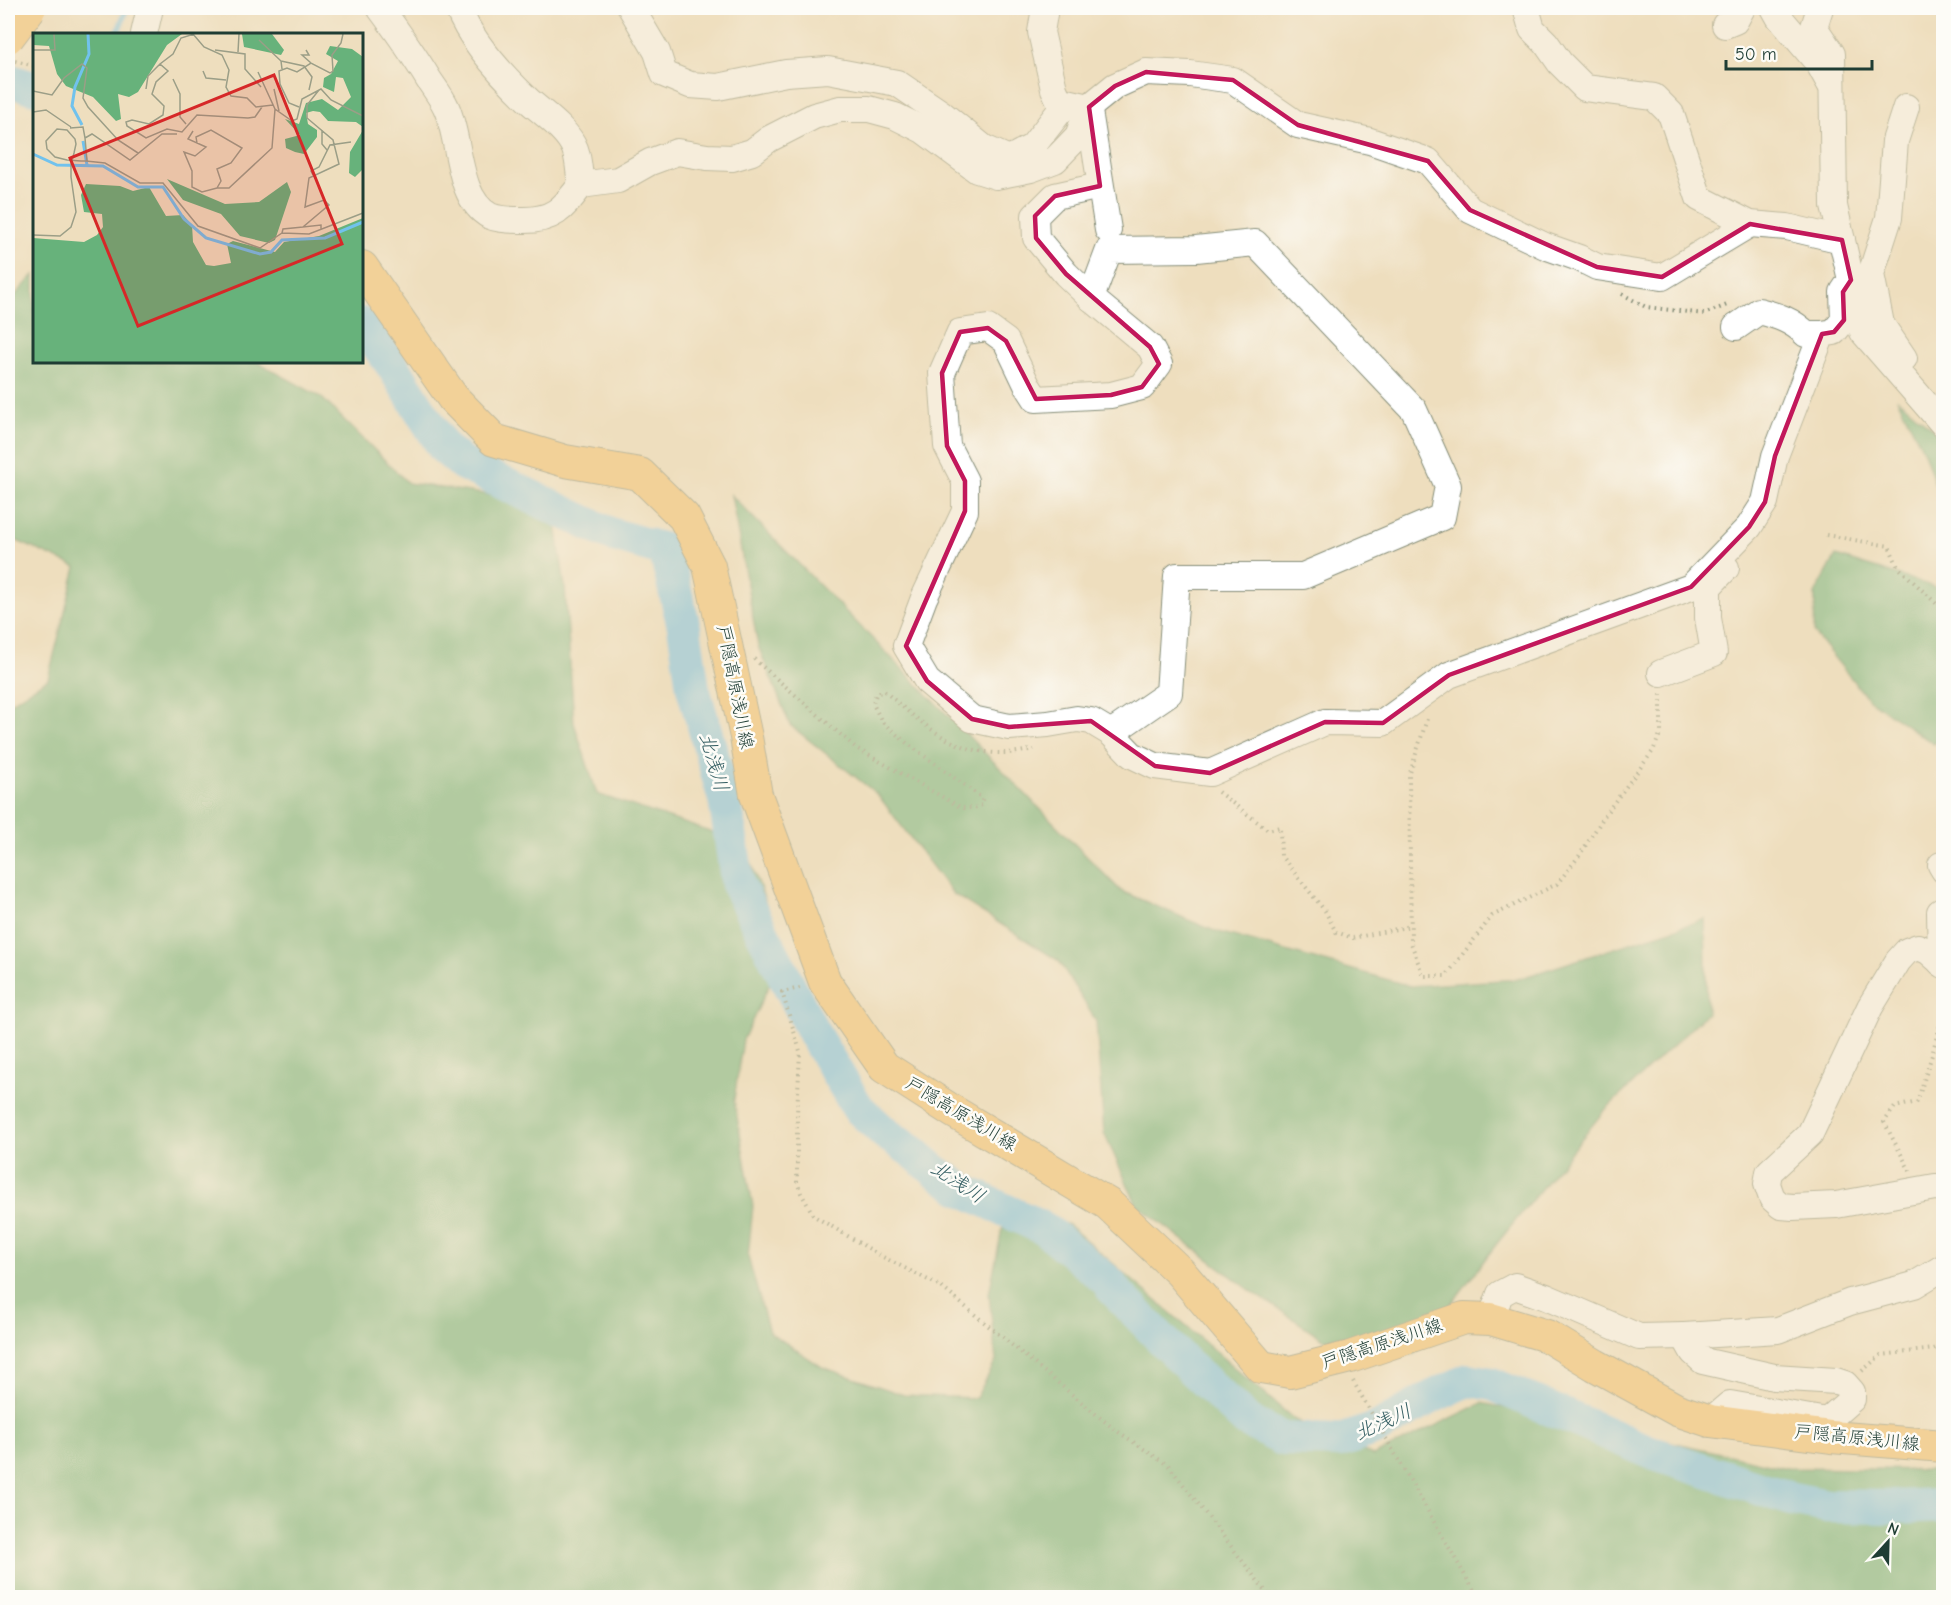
<svg xmlns="http://www.w3.org/2000/svg" width="1951" height="1605" viewBox="0 0 1951 1605" font-family="'Comic Neue','Klee One',sans-serif">
<rect width="100%" height="100%" fill="#fdfcf7"/>
<filter id="ink" filterUnits="userSpaceOnUse"><feTurbulence type="fractalNoise" baseFrequency=".0167" numOctaves="2"/><feDisplacementMap in="SourceGraphic" scale="12" xChannelSelector="R" yChannelSelector="G"/><feConvolveMatrix kernelMatrix="1 2 1 2 8 2 1 2 1" color-interpolation-filters="sRGB"/></filter>
<filter id="wash" filterUnits="userSpaceOnUse"><feTurbulence type="fractalNoise" baseFrequency=".008" numOctaves="4" result="noise"/><feDisplacementMap in="SourceGraphic" scale="24" xChannelSelector="R" yChannelSelector="G"/><feGaussianBlur stdDeviation="1.35" result="paint"/><feColorMatrix in="noise" values="0 0 0 0 0 0 0 0 0 0 0 0 0 0 0 0 0 1.4 0 .05"/><feComposite in="paint" operator="in"/></filter>
<g filter="url(#wash)">
<rect width="100%" height="100%" fill="#eedebe"/>
<g fill="#67b27b" stroke="#437858" stroke-width="1.5">
<polygon points="34,275 34,362 257,362 321,397 408,483 553,504 565,587 574,723 597,794 744,843 784,954 743,1040 734,1100 753,1206 748,1257 769,1332 822,1367 904,1395 976,1398 996,1361 989,1294 1002,1229 1067,1224 1295,1420 1373,1456 1482,1403 1649,1437 1787,1468 1943,1470 1943,1597 8,1597 8,704 48,679 76,567 8,537 8,303"/>
<polygon points="1897,398 1943,438 1943,507 1924,452"/>
<polygon points="731,495 1121,891 1212,930 1410,986 1518,979 1705,919 1707,1013 1603,1112 1495,1246 1414,1354 1354,1359 1251,1291 1137,1205 1104,1133 1096,1021 1059,961 953,894 878,795 790,725 758,646"/>
<polygon points="1836,556 1938,588 1943,586 1943,737 1934,744 1868,699 1814,633 1815,594"/>
</g>
<g fill="none" stroke-linecap="round" stroke-linejoin="round">
<polyline stroke="#71c2ed" stroke-width="6" points="117,34 127,8"/>
<g stroke="#71c2ed" stroke-width="34">
<polyline points="8,80 34,88"/>
<polyline points="362,324 392,365 444,448 463,464 610,534 665,550 684,627 693,688 725,800 738,885 815,1036 858,1108 885,1133 913,1152 935,1171 963,1190 1045,1229 1110,1283 1111,1287 1180,1358 1247,1421 1283,1439 1340,1441 1376,1429 1432,1397 1468,1380 1492,1384 1655,1454 1792,1499 1827,1506 1893,1507 1944,1505"/>
</g>
</g>
</g>
<g filter="url(#ink)">
<g fill="none" stroke-linecap="round" stroke-linejoin="round">
<defs>
<g id="minor">
<path d="M380,8C397,31 414,55 429,80C435,89 442,98 446,107C461,139 456,198 490,216C499,220 512,220 521,220C553,221 563,209 581,185C579,173 579,160 575,149C568,130 542,113 527,99C502,75 470,40 458,8"/>
<polyline points="631,8 657,52 664,74 690,85 718,87 786,73 828,70 897,83 941,113 984,148 1009,159 1032,147 1067,102 1089,107"/>
<polyline points="1045,8 1041,32 1054,89 1063,109"/>
<polyline points="1526,8 1532,29 1546,43 1560,63 1585,88 1654,97 1671,114 1699,198 1750,224 1787,227 1842,240"/>
<polyline points="1774,8 1779,17 1819,64 1830,84"/>
<polyline points="1820,8 1814,27 1832,54 1834,206 1863,332 1944,425"/>
<polyline points="1725,25 1735,21 1742,8"/>
<polyline points="144,34 150,8"/>
<polyline points="1089,111 1108,230"/>
<polyline points="581,185 618,180 650,162 677,152 707,157 732,158 752,152 769,139 814,116 840,109 869,109 895,116 923,130 977,170 996,176 1031,169 1055,160 1078,136 1089,107 1115,86 1146,72 1190,74 1233,80 1298,125 1370,141 1428,161 1470,210 1545,246 1579,258 1597,267 1662,277 1750,224"/>
<polyline points="1100,186 1055,196 1035,216 1036,238 1066,274 1091,298 1150,347 1159,364 1142,387 1111,395 1036,399 1027,385 1006,341 988,328 960,332 942,373 947,446 965,481 965,511 924,598 906,646 927,681 972,719 1009,727 1048,724 1077,719 1091,721 1111,733"/>
<polyline points="1091,298 1109,250 1196,249 1255,243 1414,410 1448,486 1442,517 1303,576 1177,576 1169,693 1111,733 1132,755 1155,766 1210,773 1325,722 1383,723 1449,675 1691,587 1749,527 1765,502 1775,456 1822,334 1834,332 1844,320 1843,292 1851,280"/>
<path d="M1736,327L1759,311C1778,316 1792,320 1806,334H1822"/>
<polyline points="1904,358 1881,324 1871,274 1889,218 1895,141 1906,107"/>
<polyline points="1661,673 1714,653 1708,618 1708,587 1726,568"/>
<polyline points="1941,865 1944,870"/>
<polyline points="1941,963 1940,912 1944,912"/>
<polyline points="1944,965 1928,951 1918,947 1907,951 1898,961 1870,1007 1810,1134 1769,1172 1767,1184 1772,1198 1781,1206 1793,1207 1836,1205 1935,1187 1944,1188"/>
<polyline points="1491,1319 1500,1294 1515,1286 1546,1297 1639,1337 1684,1336"/>
<polyline points="1710,1421 1730,1404 1827,1421 1852,1399 1852,1392 1845,1384 1836,1381 1774,1377 1703,1361 1693,1352 1684,1336 1778,1330 1850,1302 1914,1285 1944,1267"/>
</g>
<polyline id="major" points="362,267 453,398 494,440 565,461 640,474 684,517 709,566 746,737 756,795 825,982 884,1067 954,1112 1108,1204 1180,1272 1261,1367 1290,1372 1350,1357 1464,1318 1491,1319 1547,1336 1595,1365 1677,1410 1710,1421 1831,1437 1944,1446"/>
</defs>
<use href="#minor" stroke="#868e79" stroke-width="28"/>
<use href="#major" stroke="#868e79" stroke-width="34"/>
<g stroke="#868e79" stroke-width="4" stroke-dasharray="1.5 4.5" stroke-linecap="butt">
<polyline points="15,61 34,66"/>
<polyline points="1622,294 1646,307 1704,314 1727,305"/>
<polyline points="1826,535 1889,546 1898,567 1944,611"/>
<path d="M754,659L856,748L962,808H974L982,805V798L908,744L882,722L873,704L876,694L884,691C932,732 966,765 1034,749"/>
<polyline points="1427,719 1409,776 1411,943 1423,976 1446,976 1492,916 1557,884 1579,856 1607,812 1653,751 1661,732 1661,694"/>
<polyline points="1218,792 1268,830 1280,827 1281,856 1325,911 1336,932 1353,938 1411,926"/>
<polyline points="800,988 782,992 800,1051 797,1114 797,1182 801,1193 814,1216 883,1257 940,1286 1114,1429 1169,1466 1271,1598"/>
<polyline points="1910,1171 1884,1122 1895,1107 1917,1102 1932,1055 1944,1008"/>
<polyline points="1862,1371 1881,1355 1934,1349 1944,1344"/>
<polyline points="1353,1381 1478,1598"/>
</g>
<use href="#minor" stroke="#fff" stroke-width="26"/>
<use href="#major" stroke="#f7c06b" stroke-width="32"/>
<defs>
<polyline id="major-bridge" points="8,37 30,8"/>
</defs>
<use href="#major-bridge" stroke="#868e79" stroke-width="34" stroke-linecap="butt"/>
<use href="#major-bridge" stroke="#f7c06b" stroke-width="32"/>
</g>
</g>
<path d="M0 0H1951V1605H0ZM1146,72L1233,80L1298,125L1428,161L1470,210L1597,267L1662,277L1750,224L1842,240L1851,280L1843,292L1844,320L1834,332L1822,334L1775,456L1765,502L1749,527L1691,587L1449,675L1383,723L1325,722L1210,773L1155,766L1091,721L1009,727L972,719L927,681L906,646L965,511V481L947,446L942,373L960,332L988,328L1006,341L1036,399L1111,395L1142,387L1159,364L1150,347L1066,274L1036,238L1035,216L1055,196L1100,186L1089,107L1115,86Z" fill="#eedebe" fill-opacity=".55" fill-rule="evenodd"/>
<path fill="none" stroke="#c2185b" stroke-width="4.5" stroke-linejoin="round" d="M1146,72L1233,80L1298,125L1428,161L1470,210L1597,267L1662,277L1750,224L1842,240L1851,280L1843,292L1844,320L1834,332L1822,334L1775,456L1765,502L1749,527L1691,587L1449,675L1383,723L1325,722L1210,773L1155,766L1091,721L1009,727L972,719L927,681L906,646L965,511V481L947,446L942,373L960,332L988,328L1006,341L1036,399L1111,395L1142,387L1159,364L1150,347L1066,274L1036,238L1035,216L1055,196L1100,186L1089,107L1115,86Z"/>
<g text-anchor="middle" dominant-baseline="central" stroke-width="5" stroke-linejoin="round" paint-order="stroke">
<g font-size="18" fill="#1f3d34" stroke="#fdfcf7">
<text transform="translate(735 687) rotate(79)">戸隠高原浅川線</text>
<text transform="translate(961 1114) rotate(31)">戸隠高原浅川線</text>
<text transform="translate(1382 1344) rotate(-18)">戸隠高原浅川線</text>
<text transform="translate(1857 1438) rotate(6)">戸隠高原浅川線</text>
</g>
<g font-size="20" font-style="italic" fill="#345e62" stroke="#fdfcf7">
<text transform="translate(714 762) rotate(74)">北浅川</text>
<text transform="translate(958 1182) rotate(33)">北浅川</text>
<text transform="translate(1383 1422) rotate(-24)">北浅川</text>
</g>
</g>
<g transform="translate(33 33)">
<rect width="330" height="330" fill="#eedebe"/>
<path d="M0,1H149L134,12L105,59L96,64L85,61L88,86L83,88L60,64L33,53L24,41L16,13L0,12ZM209,1H239L251,17L248,22L211,14ZM297,13L319,16L330,24V94L323,89L295,88L287,79L280,78L273,80L275,91L284,97V104L271,121L262,119L253,115L252,106L267,102L252,86L266,91L273,70L289,66L305,77L318,64L310,45L303,44L301,59L290,54L291,45L298,41L305,28L293,21ZM330,97V136L322,144L316,140L317,119ZM134,146L192,171L226,169L254,149L258,159L242,207L236,210L207,203L188,181L150,167ZM53,151L87,153L100,158L116,154L133,183L150,182L159,192L160,209L173,232L181,233L198,230L194,211L200,208L242,219L251,209L286,203L330,185V329H0V205L51,209L64,202L70,194L69,181L51,179L48,162Z" fill="#67b27b"/>
<path fill="none" stroke="#71c2ed" stroke-width="3" d="M49,92L39,73L42,54L56,21L55,1M50,108L54,132M0,121L24,132L70,133L105,154H130L151,186L173,205L227,221L238,219L249,207L292,205L330,189"/>
<path fill="none" stroke="#9b9e87" stroke-width="1.5" d="M160,1L171,14L189,22L196,37L193,54L198,63L214,65L223,74L240,72M161,1L148,5L140,21L127,31L135,38L123,49L119,61L131,73L130,82L116,91L99,87L93,89L94,93L113,105L134,96L149,99L164,82L215,85L222,84L229,74M226,7L248,28L249,36M0,17H22L21,1M182,17L212,21V36L228,54M273,17L276,22H269L278,30M205,19L206,1M248,28L271,33L279,44L276,57M170,38L173,45L193,47M225,39L242,76L259,88L264,86L269,66L288,56L298,67L330,83M140,46L147,61V84L153,91M113,56L115,43L127,31M241,56L246,78M286,57L274,72V85L300,107L306,131L276,145L272,174L291,167L296,172L270,194L288,192V197M0,58L19,62L31,45L49,31L54,35L50,65L55,74L85,107L105,120M266,74L256,70L247,51L246,38L254,35L264,39L278,30L297,40L300,38L299,22L308,10L310,1M0,79L13,77L38,94M37,95L50,94L52,105M289,97V111L294,117M160,98L155,106L173,114L162,123L151,119L159,138V154L169,159L184,155M164,110L163,104L178,97L209,115L198,130L184,136L188,148L184,155H196L239,115L242,76M54,128L52,105L59,101L97,127L129,101H144M281,144L278,138L286,134L297,112L318,109M249,200L250,196L270,194M0,202L27,203L38,194L43,179L38,144V131L40,124L41,120L43,111L42,106L34,97L24,96L13,108L14,116L22,124L34,127L48,128H53L72,130L107,150H130L165,193L227,215L249,200L276,201L330,180"/>
<path fill="#d62828" fill-opacity="0.15" stroke="#d62828" stroke-width="3" d="M241,42L309,211L105,293L37,125Z"/>
<rect width="330" height="330" fill="none" stroke="#1f3d34" stroke-width="3"/>
</g>
<rect width="1951" height="1605" fill="none" stroke="#fdfcf7" stroke-width="30"/>
<g transform="translate(1888 1542) rotate(22)" stroke="#fdfcf7" stroke-width="4.5" paint-order="stroke">
<path d="M0-4.5L10 22L0 15L-10 22Z" fill="#1f3d34"/>
<text y="-9" font-size="16" font-weight="bold" text-anchor="middle" fill="#1f3d34">N</text>
</g>
<path d="M1726 60v9h146v-9" fill="none" stroke="#1f3d34" stroke-width="3"/>
<text x="1735" y="60" font-size="18" fill="#1f3d34" stroke="#fdfcf7" stroke-width="4.5" paint-order="stroke">50 m</text>
</svg>
